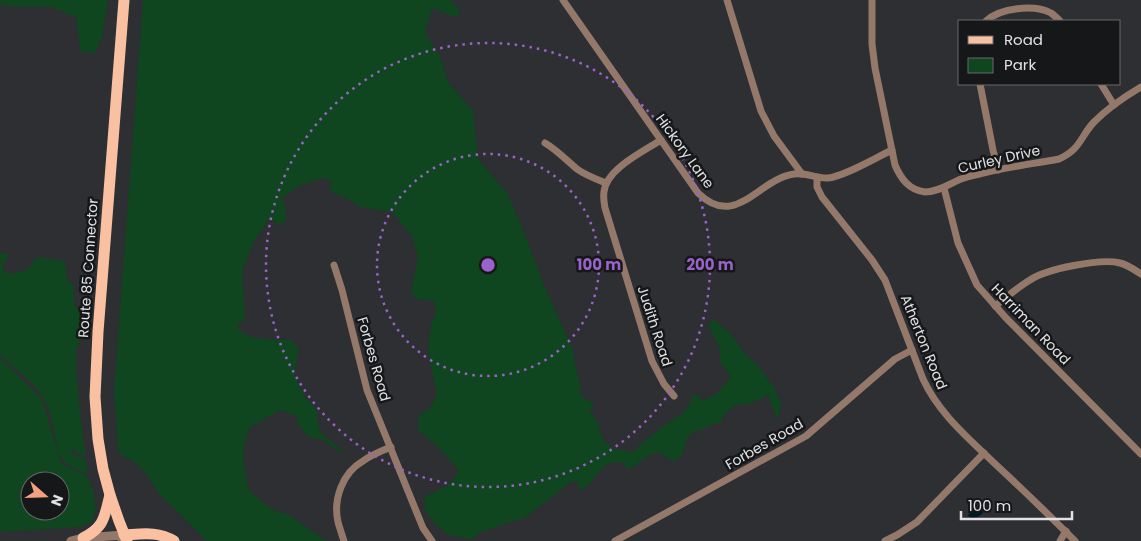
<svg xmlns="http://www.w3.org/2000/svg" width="1141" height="541" viewBox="0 0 1141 541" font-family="Poppins,sans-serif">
<rect width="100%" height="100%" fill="#2d2f33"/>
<g fill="#0f451f" fill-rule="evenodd">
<polygon points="0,0 108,0 102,37 95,53 81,52 76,17 51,7 7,6 0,4"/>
<path d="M143,0H450L456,6L461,14L454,17L432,8L425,32L441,59L448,82L473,111L478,159L508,194L521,225L546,290L573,350L576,369L581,387L579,393L586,400L594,403L590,411L599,425L600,432L605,442L614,449L634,452L639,445L665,425L681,415L690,404L693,393L703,400L718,393L731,377L720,362L719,346L708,326L713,319L731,334L744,353L758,366L774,387L781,404L779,415L777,419L768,395L756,401L745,405L738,404L725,413L721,423L713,424L701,430L694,431L686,441L683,454L675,461L669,459L659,452L648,456L631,468H626L624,463C605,459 601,470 590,483C587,486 584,488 580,491L577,481L571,482L526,517L483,531L472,539L451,536L437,526L425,510V496C441,490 450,486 459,471C447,455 434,442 418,430L419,415L430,409L437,394L428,353L431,325L436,313L434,301L417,299L411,292L418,256L411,235L392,212L360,207L350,200L329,191L332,184L327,178L316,180L297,187L282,198L285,207L286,220L278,226L274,220H267L265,225L254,241L242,272L245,319L237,325C245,343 275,339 292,340L299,349L294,373L303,394L317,410C317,437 324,434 342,450L341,453L323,440L309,437L297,423V416L281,410L250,427L245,441L243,459L249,491L272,509L289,515L327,541H207L159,494L146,473L132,460L120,455L118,449L114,391Z"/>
<path d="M0,252L9,255L2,268L9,274L27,270L37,257L58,260L65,262L67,279L73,285L75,307L81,312L82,331L81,339L76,351V371L81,423L86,458L74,450L71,444L73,454L86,460L88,474C75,469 64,466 58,452C54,433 53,412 42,396C34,382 12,367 0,355Z"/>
<path d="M0,358L42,399L61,463L74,471L86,475L93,490L96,509L92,522L81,527L0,532ZM30,481H60V511H30Z"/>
</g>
<polygon fill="#001a22" points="979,508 983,511 983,513 978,517 972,518 969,517 968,515 971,512"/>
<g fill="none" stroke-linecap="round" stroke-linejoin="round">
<g stroke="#947869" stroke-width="7">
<path d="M563,0L698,193C736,230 758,179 794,174C806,172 817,179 828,178C845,176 875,158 892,150"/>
<polyline points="727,0 761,111 774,136 802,174"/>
<path d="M872,0V44L875,68L895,165C901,179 909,190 925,192C938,192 949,184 961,179C967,177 973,175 980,174C1005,167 1033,164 1059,159C1081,149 1080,137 1094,122C1108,108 1124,97 1141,87"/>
<path d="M986,21C1000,8 1034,4 1051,13C1054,15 1057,18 1060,21"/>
<polyline points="980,84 993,150 998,170"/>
<polyline points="1101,84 1114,105"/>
<path d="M661,140C644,151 606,169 604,192C603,197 604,202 605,208L652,361L664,384L674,396"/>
<path d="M545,143C557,150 566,160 577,169C585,175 596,179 606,183"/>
<path d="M817,177V187L822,197L872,260L885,280L923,379C938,412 966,436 992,461C1020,487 1048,514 1075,541"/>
<polyline points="944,188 958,243 977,285 1006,318 1141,454"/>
<polyline points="334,265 342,290 367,390 423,528 432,541"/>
<path d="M995,306C1007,297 1018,287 1030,280C1046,269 1101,258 1120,263C1128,265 1135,270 1141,274"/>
<path d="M344,541C342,535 340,529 338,522C333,500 342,473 363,461C371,455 381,451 391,447"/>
<polyline points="615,541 806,436 895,359 912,350"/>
<polyline points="885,541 897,535 917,522 984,453"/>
<polyline points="1060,541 1066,531"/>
</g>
<polyline stroke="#947869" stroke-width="9" points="71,541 83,538 124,535 122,541"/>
<g stroke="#fac0a2" stroke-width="11">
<polyline points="124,0 98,332 95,397 98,439 103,469 110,495 119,521 127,541"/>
<path d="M124,535C142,534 158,531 174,541"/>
<path d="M83,538C105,527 104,517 110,495"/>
</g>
</g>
<g fill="none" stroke="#9a63ca" stroke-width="2.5" stroke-dasharray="2.5 5">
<circle cx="488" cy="265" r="111"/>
<circle cx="488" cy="265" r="222"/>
</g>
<g text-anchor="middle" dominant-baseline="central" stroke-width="5" stroke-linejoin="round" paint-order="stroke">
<g font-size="14" fill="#e1e2e5" stroke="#161719">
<text transform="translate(685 151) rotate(54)">Hickory Lane</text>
<text transform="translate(999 159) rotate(-13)">Curley Drive</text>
<text transform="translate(88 268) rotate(-86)">Route 85 Connector</text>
<text transform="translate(1031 324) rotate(46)">Harriman Road</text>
<text transform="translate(655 326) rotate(72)">Judith Road</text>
<text transform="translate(924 342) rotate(68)">Atherton Road</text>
<text transform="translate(374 359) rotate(74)">Forbes Road</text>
<text transform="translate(764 444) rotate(-30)">Forbes Road</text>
</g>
</g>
<circle cx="488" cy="265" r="8" fill="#9a63ca" stroke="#161719" stroke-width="2.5"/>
<g font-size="15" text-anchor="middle" font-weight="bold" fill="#9a63ca" stroke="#161719" stroke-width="5" stroke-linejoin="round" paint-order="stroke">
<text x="599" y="270">100 m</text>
<text x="710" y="270">200 m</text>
</g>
<rect x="958" y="20" width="162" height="65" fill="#161719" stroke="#67686b"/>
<rect x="968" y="36" width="25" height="8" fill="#fac0a2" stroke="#67686b"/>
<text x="1004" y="45" font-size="15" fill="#e1e2e5">Road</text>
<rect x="968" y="58" width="25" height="15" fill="#0f451f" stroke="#67686b"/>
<text x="1004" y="70" font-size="15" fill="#e1e2e5">Park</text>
<g transform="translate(45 496) rotate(110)"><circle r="24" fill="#161719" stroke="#67686b"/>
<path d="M0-4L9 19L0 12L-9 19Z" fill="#f2a080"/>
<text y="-8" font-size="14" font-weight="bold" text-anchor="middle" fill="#e1e2e5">N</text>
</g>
<path d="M961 511v8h111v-8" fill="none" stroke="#e1e2e5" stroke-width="2.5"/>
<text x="968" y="511" font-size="15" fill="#e1e2e5" stroke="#161719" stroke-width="4" paint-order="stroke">100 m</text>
</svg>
